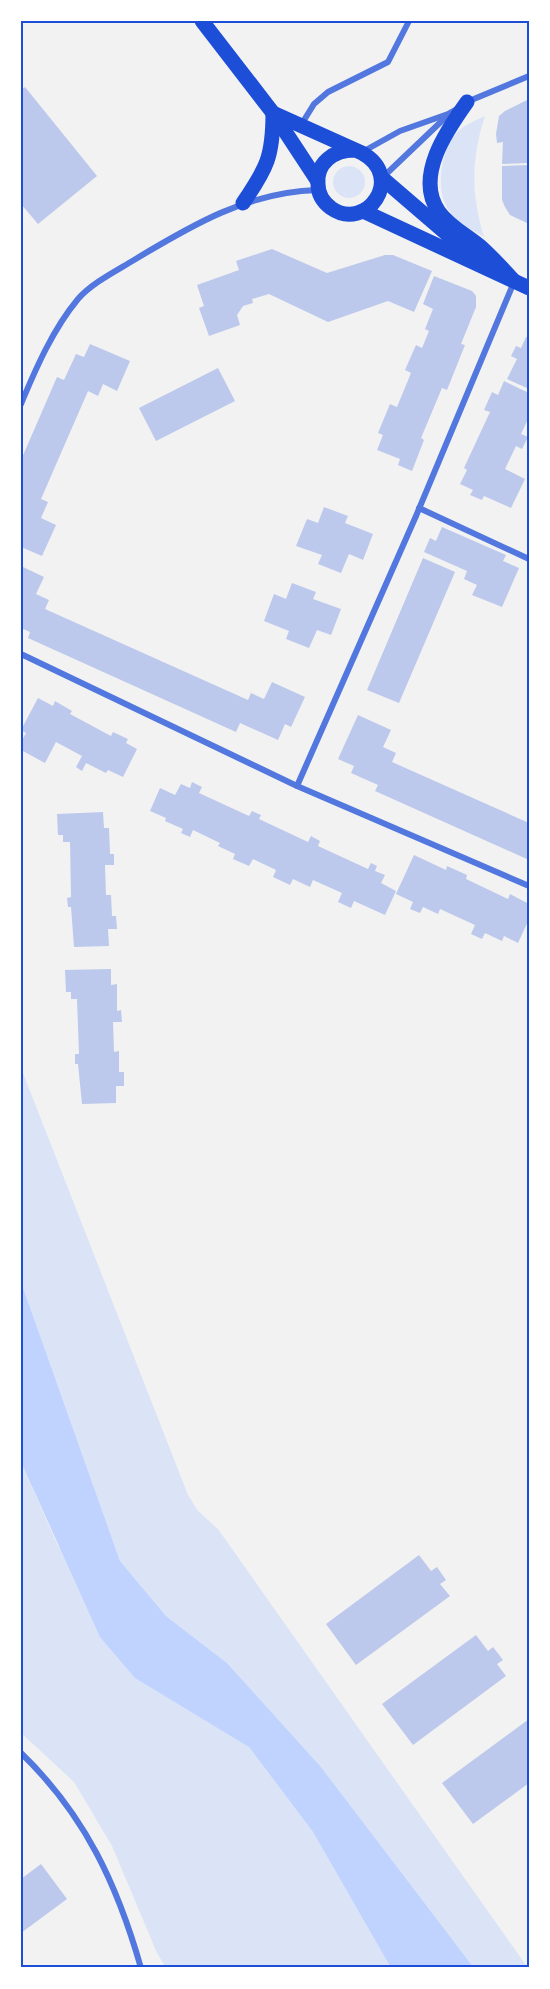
<svg xmlns="http://www.w3.org/2000/svg" width="550" height="1989" viewBox="0 0 550 1989" font-family="Figtree,sans-serif">
<rect width="100%" height="100%" fill="#f2f2f2"/>
<g fill="#dbe4f7">
<path d="M485,116C471,159 471,194 484,237C472,230 458,223 450,212C435,193 440,154 454,136C461,126 474,121 485,116Z"/>
<circle cx="349" cy="182" r="16"/>
<polygon points="21,1054 23,1073 188,1495 198,1511 218,1529 528,1968 474,1968 321,1767 227,1663 166,1616 120,1561 21,1282"/>
<polygon points="21,1462 58,1546 249,1747 313,1832 391,1968 166,1968 157,1953 112,1846 74,1782 21,1733"/>
</g>
<polygon fill="#bfd3fe" points="21,1282 120,1561 166,1616 227,1663 321,1767 474,1968 391,1968 313,1832 249,1747 135,1678 100,1637 21,1462"/>
<g fill="#bdc9ec">
<polygon points="25,87 97,176 38,224 21,204 21,90"/>
<polygon points="529,99 529,163 502,164 503,142 497,143 496,134 499,116 505,111"/>
<polygon points="529,165 529,224 510,215 505,207 502,200 502,166"/>
<polygon points="272,249 327,273 385,255 393,255 432,271 414,312 388,301 328,322 269,294 252,299 253,303 243,306 237,315 240,325 209,336 199,308 204,306 197,285 239,270 236,261"/>
<polygon points="434,276 472,291 476,296 476,307 461,344 465,345 447,390 442,388 421,438 424,440 412,471 398,465 400,459 377,450 383,435 378,433 390,404 397,407 411,373 405,370 416,345 422,348 429,331 425,329 433,309 423,304"/>
<polygon points="529,336 529,389 507,379 517,359 511,356 516,346 521,348 526,337"/>
<polygon points="90,344 130,361 117,391 103,384 98,396 88,391 41,499 48,502 41,518 56,525 42,556 21,547 21,460 57,377 64,380 76,354 84,357"/>
<polygon points="218,368 235,401 156,441 139,408"/>
<polygon points="504,381 529,393 529,417 521,434 528,437 522,449 516,446 505,469 525,479 511,508 484,496 482,500 470,495 473,490 460,484 467,470 464,468 490,412 484,410 492,392 498,395"/>
<polygon points="324,507 348,516 345,523 373,534 363,560 349,554 341,573 318,564 322,555 296,546 307,519 318,523"/>
<polygon points="442,527 506,555 503,561 519,568 502,607 472,595 477,585 464,579 467,571 424,552 430,538 436,541"/>
<polygon points="423,558 455,572 399,703 367,690"/>
<polygon points="21,566 44,577 36,594 49,600 45,609 248,700 251,693 264,699 272,682 305,697 291,727 285,724 278,740 240,723 236,732 28,638 30,632 21,628"/>
<polygon points="292,583 316,592 313,599 341,609 331,635 317,630 309,648 286,639 289,631 264,621 274,594 286,599"/>
<polygon points="38,698 53,706 55,701 72,711 70,714 111,736 113,732 128,739 126,743 137,749 123,777 108,770 106,773 86,763 82,771 76,767 82,756 56,742 45,763 21,750 21,742 26,733 21,730"/>
<polygon points="358,715 391,730 383,747 396,753 392,762 529,823 529,860 375,791 378,785 351,773 354,766 338,759"/>
<polygon points="192,782 202,787 199,793 249,816 252,811 261,815 259,819 308,842 311,836 320,841 318,846 368,869 371,863 377,866 375,871 385,875 381,883 396,891 385,915 354,901 351,908 338,902 342,893 313,880 310,887 293,879 290,885 273,877 276,870 253,859 249,866 233,859 235,854 218,846 220,843 193,830 190,837 181,833 183,829 165,821 166,818 150,811 160,788 175,795 181,784 190,788"/>
<polygon points="103,812 104,828 109,828 110,854 114,854 114,865 105,865 106,895 111,895 112,916 116,916 117,929 108,929 109,946 74,947 71,907 68,907 67,898 71,897 70,842 63,842 63,835 58,835 57,814"/>
<polygon points="414,855 446,870 447,866 467,875 466,879 508,899 510,894 529,904 529,919 518,943 504,936 502,941 485,933 482,939 471,934 475,925 440,909 438,914 423,907 420,913 410,909 413,902 396,894"/>
<polygon points="111,969 111,985 117,984 117,1011 121,1010 122,1022 113,1022 114,1052 119,1051 119,1072 124,1072 124,1086 116,1086 116,1103 82,1104 78,1064 75,1064 75,1054 79,1054 77,999 71,999 71,992 66,992 65,970"/>
<polygon points="419,1555 431,1571 437,1567 446,1580 440,1584 450,1596 356,1665 326,1624"/>
<polygon points="476,1635 488,1651 493,1647 503,1660 497,1664 506,1676 413,1745 382,1704"/>
<polygon points="529,1719 529,1783 473,1824 442,1783"/>
<polygon points="41,1864 67,1899 21,1933 21,1879"/>
</g>
<g fill="none" stroke-linecap="round" stroke-linejoin="round">
<g stroke="#5277de" stroke-width="6">
<polyline points="469,101 529,76"/>
<polyline points="301,125 314,104 328,92 388,62 409,21"/>
<polyline points="364,151 400,131 448,114 455,110"/>
<polyline points="382,178 446,117"/>
<path d="M21,404C36,368 53,329 78,299C92,283 116,271 134,260C192,225 248,192 317,190"/>
<polyline points="419,508 529,559"/>
<polyline points="21,654 297,786 529,886"/>
<polyline points="297,786 416,516 514,282"/>
<path d="M21,1753C85,1815 117,1884 141,1968"/>
</g>
<g stroke="#1d4ed8" stroke-width="15">
<polyline points="202,21 273,113 317,180"/>
<path d="M467,102C447,130 414,177 439,212C450,227 468,236 482,248C493,258 504,270 514,281"/>
<path d="M273,113L362,153C406,177 366,233 331,208C323,202 318,194 318,184C316,163 334,150 354,150"/>
<polyline points="382,178 475,258"/>
<path d="M243,203C267,168 273,156 273,113"/>
<polyline points="363,211 529,288"/>
</g>
</g>
<rect width="550" height="1989" fill="none" stroke="#ffffff" stroke-width="45"/>
<rect x="22" y="22" width="506" height="1944" fill="none" stroke="#1d4ed8" stroke-width="2"/>
</svg>
